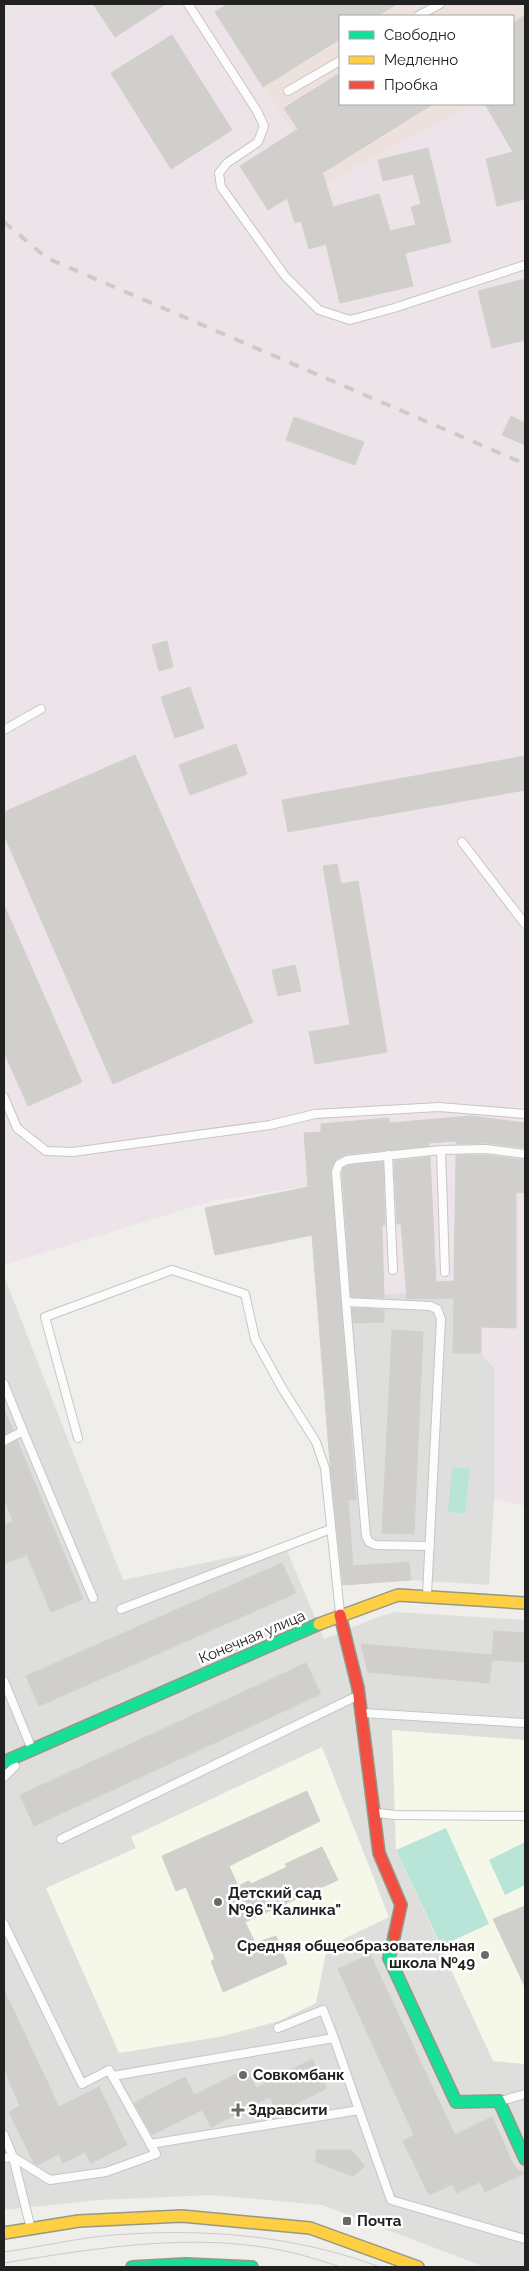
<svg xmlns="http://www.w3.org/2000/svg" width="529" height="2271" viewBox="0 0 529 2271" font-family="Raleway,sans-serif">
<rect width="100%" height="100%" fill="#efeeeb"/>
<g fill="#dededc">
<polygon points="4,1276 123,1580 285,1546 324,1639 378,1617 395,1612 525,1620 525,2267 485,2267 322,2205 212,2195 99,2200 4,2210"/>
<polygon points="407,1293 437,1298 454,1298 481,1353 494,1368 494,1499 489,1585 411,1580 409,1562 353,1566 348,1500 355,1500 342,1324 362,1322 384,1307 383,1294"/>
</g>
<polygon fill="#ece1dd" points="210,4 525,4 525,76 513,83 513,16 340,16 340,104 474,104 326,183"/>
<polygon fill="#ece4e8" points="4,4 210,4 326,183 474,104 513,104 513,83 525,76 525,1506 494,1499 494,1368 481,1353 453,1353 454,1298 407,1300 406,1293 383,1294 384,1322 342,1324 356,1500 348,1501 353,1566 409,1562 411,1580 340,1585 308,1186 212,1201 4,1265"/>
<g fill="#f5f7e8">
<polygon points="392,1730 525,1740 525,2064 493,2061 396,1850"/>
<polygon points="322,1747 389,1917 327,1947 316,2003 279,2021 219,2037 119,2053 46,1888 136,1848 131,1837"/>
</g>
<g fill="#b9e4d8">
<polygon points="452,1467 470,1469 465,1513 448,1512"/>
<polygon points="446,1828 489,1924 441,1946 396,1850"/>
<polygon points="525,1842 525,1885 505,1895 489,1860"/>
</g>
<g fill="#d0cfcc" stroke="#d2d0cc">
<polygon points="93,4 166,4 115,37"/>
<polygon points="228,4 397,4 377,16 340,16 340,39 263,87 215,12"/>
<polygon points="525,15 525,199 497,206 486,159 513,152 485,104 513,104 513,23"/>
<polygon points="172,35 232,130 171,169 111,73"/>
<polygon points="340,73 340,104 433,104 319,175 323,174 333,207 379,194 390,231 416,225 411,207 421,204 413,174 383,181 378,160 428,148 451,242 405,253 413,286 340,303 326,244 309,249 301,221 295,223 287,198 268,210 240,166 298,129 284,108"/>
<polygon points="525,279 525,340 492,348 478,291"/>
<polygon points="511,416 525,423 525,445 502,435"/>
<polygon points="294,417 364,442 355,465 286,440"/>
<polygon points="167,641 173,667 159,671 152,645"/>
<polygon points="190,687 204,728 175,738 161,697"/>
<polygon points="236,744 247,774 190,795 179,765"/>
<polygon points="135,755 253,1022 113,1084 4,835 4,812"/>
<polygon points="525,756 525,790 288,832 282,800"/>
<polygon points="337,864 341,884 358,881 387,1052 315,1064 309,1032 350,1025 323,866"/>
<polygon points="4,905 82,1082 28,1106 4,1052"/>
<polygon points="295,965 301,991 278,996 272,970"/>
<polygon points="471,1116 525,1123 525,1148 486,1143 456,1144 456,1141 429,1143 429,1146 346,1154 336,1159 331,1170 356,1500 348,1500 353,1566 409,1562 411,1580 343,1585 331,1476 312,1235 215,1255 205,1208 308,1187 304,1133 321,1132 321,1124 389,1118 390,1123"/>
<polygon points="456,1155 486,1155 525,1160 525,1193 516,1192 516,1328 481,1327 481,1353 453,1353 454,1298 407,1299 401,1224 397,1224 394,1161 430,1157 436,1282 454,1281"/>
<polygon points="383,1162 385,1225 382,1225 384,1298 351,1297 342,1173 343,1168 349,1165"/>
<polygon points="352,1308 384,1309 384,1322 353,1323"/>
<polygon points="392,1330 423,1332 414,1534 382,1533"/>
<polygon points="4,1409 13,1430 4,1435"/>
<polygon points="17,1440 83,1599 51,1612 27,1555 4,1564 4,1525 13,1521 4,1498 4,1447"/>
<polygon points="282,1563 296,1593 39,1706 26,1676"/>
<polygon points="494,1631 525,1633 525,1662 492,1660 489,1683 368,1672 361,1644 492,1655"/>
<polygon points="306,1663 321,1694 34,1826 20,1795"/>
<polygon points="307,1791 320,1821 229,1866 238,1886 249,1881 251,1884 287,1867 285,1864 322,1847 338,1880 245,1922 255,1943 276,1936 287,1964 223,1992 211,1961 215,1959 186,1887 176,1891 162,1856"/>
<polygon points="525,1906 525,1987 493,1919"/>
<polygon points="370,1954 455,2135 492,2117 513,2164 518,2170 525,2173 485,2192 480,2182 457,2193 453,2184 429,2195 403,2141 414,2135 338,1969"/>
<polygon points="4,1990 59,2107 99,2087 127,2145 91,2163 85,2152 63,2163 59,2154 37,2165 34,2163 9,2112 20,2106 4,2069"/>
<polygon points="312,2059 327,2088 278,2113 270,2097 211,2127 202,2110 152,2135 134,2103 185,2077 194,2095 247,2069 256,2088"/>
<polygon points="316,2150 351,2150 365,2166 353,2176 316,2162"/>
</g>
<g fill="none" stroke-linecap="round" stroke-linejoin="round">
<defs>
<g id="lane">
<polyline points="188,4 257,111 264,126 258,142 227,163 219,173 221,187 285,276 319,310 350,320 394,308 525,265"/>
<polyline points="418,16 440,4"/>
<polyline points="288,91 340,61"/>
<polyline points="4,730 41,709"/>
<polyline points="462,842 525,924"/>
<polyline points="4,1097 17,1128 46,1151 73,1152 270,1125 315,1114 439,1107 525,1114"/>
<polyline points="441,1150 445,1272"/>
<polyline points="388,1155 393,1270"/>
<polyline points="346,1302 336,1172 339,1164 347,1160 441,1150 486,1149 525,1154"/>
<polyline points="4,1384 23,1431"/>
<polyline points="78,1438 45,1317 172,1270 245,1294 255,1339 282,1388 316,1442 325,1468 340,1613"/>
<polyline points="4,1441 23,1431 93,1598"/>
<polyline points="427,1595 441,1319 437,1309 430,1306 346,1302 366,1536 369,1542 375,1545 430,1546"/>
<polyline points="121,1609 331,1529"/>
<polyline points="4,1681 31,1747"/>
<polyline points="363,1713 525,1723"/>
<polyline points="4,1777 15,1766"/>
<polyline points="377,1813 395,1815 525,1816"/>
<polyline points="61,1839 357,1696"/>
<polyline points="4,1924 82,2084 109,2070 156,2154 106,2172 50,2180 13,2157 4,2135"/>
<polyline points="278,2028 323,2010 334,2038"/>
<polyline points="113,2076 334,2038 359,2110"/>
<polyline points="501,2101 525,2094"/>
<polyline points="150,2144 359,2110 391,2200 525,2239"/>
<polyline points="4,2158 13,2157 30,2225"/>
</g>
<g id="fast">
<polyline points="4,1762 319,1624"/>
<polyline points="394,1937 389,1958 456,2102 499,2101 525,2159"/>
<polyline points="132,2267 186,2264 252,2267"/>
</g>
<g id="slow">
<polyline points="319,1624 398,1595 525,1603"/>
<polyline points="4,2233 79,2221 182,2216 310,2228 418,2267"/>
</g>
<polyline id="jam" points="340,1615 358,1688 379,1853 401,1905 394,1937"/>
</defs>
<use href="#lane" stroke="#c6c6c4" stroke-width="10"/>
<use href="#fast" stroke="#949982" stroke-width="14"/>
<use href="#slow" stroke="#949982" stroke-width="14"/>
<use href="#jam" stroke="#949982" stroke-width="14"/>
<use href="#lane" stroke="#fdfcfc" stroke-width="8"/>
<use href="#fast" stroke="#16e098" stroke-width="11"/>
<use href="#slow" stroke="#ffcf43" stroke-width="11"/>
<use href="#jam" stroke="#f24e42" stroke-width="11"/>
<g stroke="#cbcbcb" stroke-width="1">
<path d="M4,2252C40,2247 77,2238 113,2235C204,2228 294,2235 380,2267"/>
<path d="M4,2263C97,2248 196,2231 290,2252C307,2256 324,2262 341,2267"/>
</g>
<polyline stroke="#cbcbcb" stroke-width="4" stroke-dasharray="10 10" stroke-linecap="butt" points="4,222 47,258 525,464"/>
</g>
<g fill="#696968" stroke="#fff" stroke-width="2">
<circle cx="218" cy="1902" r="5"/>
<circle cx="485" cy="1955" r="5"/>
<circle cx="243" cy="2075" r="5"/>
<path d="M235.5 2102.5h5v5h5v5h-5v5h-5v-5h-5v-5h5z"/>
<rect x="342" y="2216" width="10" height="10" rx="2.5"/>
</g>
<g text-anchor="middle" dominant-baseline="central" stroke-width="5" stroke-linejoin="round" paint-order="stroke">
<g font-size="15" fill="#212121" stroke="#fff">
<text transform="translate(252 1637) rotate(-23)">Конечная улица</text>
</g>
<g font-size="15" font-weight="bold" fill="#212121" stroke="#fff" text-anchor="start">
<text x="228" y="1893">Детский сад<tspan x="228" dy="17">№96 "Калинка"</tspan></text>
<text x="475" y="1946" text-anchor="end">Средняя общеобразовательная<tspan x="475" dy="17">школа №49</tspan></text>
<text x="253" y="2075">Совкомбанк</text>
<text x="248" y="2110">Здравсити</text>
<text x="357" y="2221">Почта</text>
</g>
</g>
<rect width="529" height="2271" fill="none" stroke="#212121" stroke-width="10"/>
<rect x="339" y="15" width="175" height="90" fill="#ffffff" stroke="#a6a6a6"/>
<rect x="349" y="31" width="25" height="8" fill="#16e098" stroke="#a6a6a6"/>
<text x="384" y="40" font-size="15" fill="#212121">Свободно</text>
<rect x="349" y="56" width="25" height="8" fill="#ffcf43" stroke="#a6a6a6"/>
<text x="384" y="65" font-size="15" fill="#212121">Медленно</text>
<rect x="349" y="81" width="25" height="8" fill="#f24e42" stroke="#a6a6a6"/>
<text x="384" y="90" font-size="15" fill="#212121">Пробка</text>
</svg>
